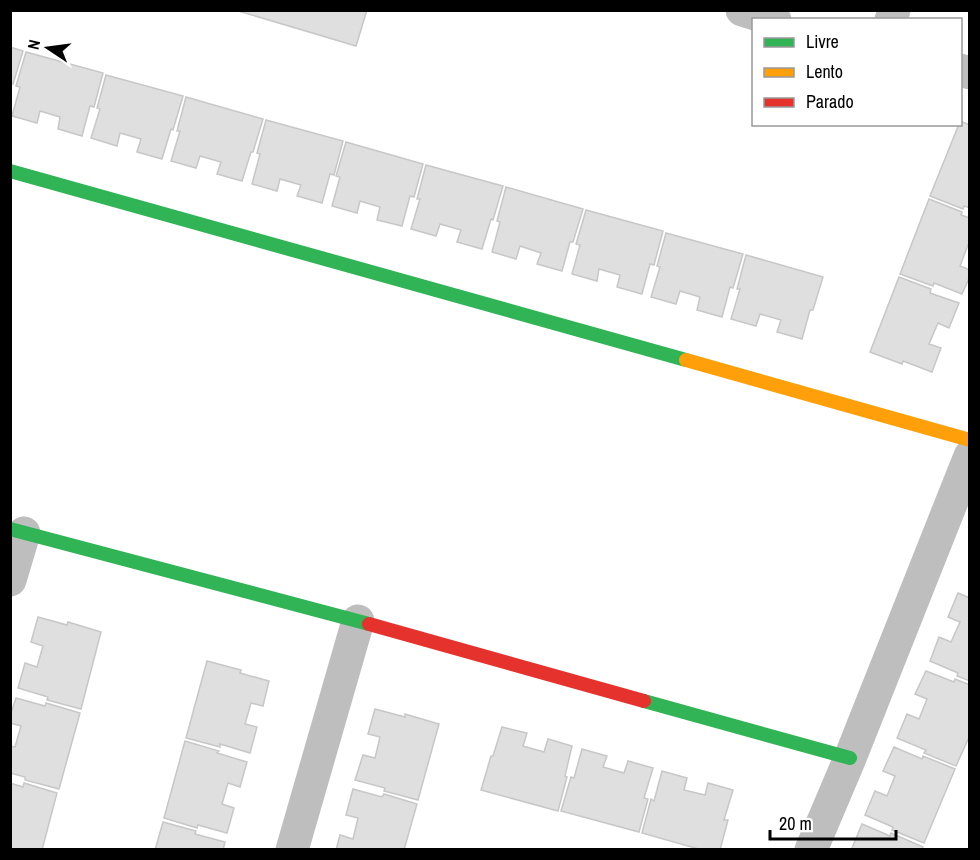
<svg xmlns="http://www.w3.org/2000/svg" width="980" height="860" viewBox="0 0 980 860" font-family="'Archivo Narrow',sans-serif">
<rect width="100%" height="100%" fill="#fff"/>
<g fill="#dfdfdf" stroke="#c7c7c7" stroke-width="1.5">
<polygon points="235,10 367,10 356,46"/>
<polygon points="10,47 23,51 13,84 10,84"/>
<polygon points="26,52 103,73 94,107 90,106 82,136 58,129 60,117 40,111 37,123 12,116 20,87 16,86"/>
<polygon points="106,75 183,96 173,130 171,129 162,159 137,152 141,139 120,133 117,146 91,138 100,109 97,108"/>
<polygon points="186,97 263,119 253,152 251,152 242,181 217,174 221,162 200,156 196,168 171,161 180,131 177,131"/>
<polygon points="266,120 343,141 334,175 330,174 322,203 297,196 301,185 280,179 277,191 252,184 260,154 257,153"/>
<polygon points="960,121 970,125 970,208 964,206 963,209 930,196 959,124 960,124"/>
<polygon points="346,142 423,164 414,197 410,196 402,226 377,220 380,207 360,201 357,213 332,206 340,177 336,176"/>
<polygon points="426,165 503,186 493,220 491,219 482,249 457,242 461,230 440,224 436,236 411,229 420,199 417,199"/>
<polygon points="506,187 583,209 573,242 570,242 562,271 537,264 541,253 520,246 516,259 492,252 500,222 497,221"/>
<polygon points="929,199 962,212 961,215 970,218 970,246 968,245 960,266 970,270 970,276 962,294 934,283 933,286 900,274"/>
<polygon points="586,210 663,231 654,265 650,264 642,294 617,287 620,275 599,269 597,281 572,274 580,245 576,244"/>
<polygon points="666,233 743,254 733,288 730,287 722,317 697,310 700,297 680,291 676,304 651,297 660,267 657,266"/>
<polygon points="746,255 823,277 813,310 810,310 802,339 777,332 781,320 760,314 756,326 731,319 740,289 737,289"/>
<polygon points="899,277 931,289 930,293 959,303 949,328 938,323 929,344 941,348 932,372 903,361 902,364 870,352"/>
<polygon points="958,593 970,598 970,681 957,676 958,673 930,661 939,637 951,642 960,622 948,617"/>
<polygon points="38,617 67,625 68,622 101,632 81,709 47,700 48,697 18,688 25,663 37,667 43,646 31,642"/>
<polygon points="207,661 241,670 240,673 269,681 263,706 251,703 245,724 257,727 250,753 220,744 220,747 186,738"/>
<polygon points="926,671 954,682 955,679 970,685 970,735 956,766 924,753 926,750 897,738 907,714 919,719 927,699 915,694"/>
<polygon points="16,698 45,706 46,703 80,713 59,789 25,780 25,777 10,773 10,746 15,747 21,726 10,723 10,716"/>
<polygon points="375,709 405,717 405,714 439,724 418,800 384,791 385,788 355,780 363,755 375,758 380,737 368,734"/>
<polygon points="502,727 527,733 523,746 544,752 548,739 572,746 565,776 567,777 558,811 481,790 491,756 493,756"/>
<polygon points="185,741 219,751 217,753 247,762 240,787 228,783 222,804 234,808 227,833 198,825 197,828 164,818"/>
<polygon points="894,747 922,759 923,756 955,769 924,843 892,830 893,827 865,815 875,791 887,796 895,776 883,771"/>
<polygon points="582,749 607,756 603,767 624,773 628,761 653,768 644,798 648,799 639,832 561,811 571,777 574,778"/>
<polygon points="662,771 687,778 684,790 705,795 708,783 733,790 724,820 728,820 720,850 702,850 642,833 651,799 654,801"/>
<polygon points="10,783 23,787 24,783 57,793 42,850 10,850"/>
<polygon points="353,789 382,797 384,794 417,804 404,850 336,850 340,835 353,839 358,818 346,815"/>
<polygon points="163,822 196,831 195,834 225,842 223,850 155,850"/>
<polygon points="862,824 890,836 891,833 923,847 922,850 854,850 852,848"/>
</g>
<g fill="none" stroke-linecap="round" stroke-linejoin="round">
<g stroke="#bebebe" stroke-width="33">
<polyline points="742,10 775,20"/>
<polyline points="891,20 894,10"/>
<polyline points="960,70 970,73"/>
<polyline points="10,580 24,533"/>
<polyline points="292,850 358,621"/>
<polyline points="811,850 850,758 970,456"/>
</g>
<g stroke="#30b455" stroke-width="14">
<polyline points="10,171 686,360"/>
<polyline points="10,529 369,624"/>
<polyline points="644,701 850,758"/>
</g>
<polyline stroke="#ff9f0a" stroke-width="14" points="686,360 970,440"/>
<polyline stroke="#e5322d" stroke-width="14" points="369,624 644,701"/>
</g>
<rect width="980" height="860" fill="none" stroke="#000000" stroke-width="24"/>
<rect x="752" y="18" width="210" height="108" fill="#ffffff" stroke="#999999" stroke-width="1.5"/>
<rect x="764" y="38" width="30" height="9" fill="#30b455" stroke="#999999" stroke-width="1.5"/>
<text x="806" y="48" font-size="18" fill="#000000">Livre</text>
<rect x="764" y="68" width="30" height="9" fill="#ff9f0a" stroke="#999999" stroke-width="1.5"/>
<text x="806" y="78" font-size="18" fill="#000000">Lento</text>
<rect x="764" y="98" width="30" height="9" fill="#e5322d" stroke="#999999" stroke-width="1.5"/>
<text x="806" y="108" font-size="18" fill="#000000">Parado</text>
<g transform="translate(48 48) rotate(283)" stroke="#ffffff" stroke-width="4.5" paint-order="stroke">
<path d="M0-4.5L10 22L0 15L-10 22Z" fill="#000000"/>
<text y="-9" font-size="16" font-weight="bold" text-anchor="middle" fill="#000000">N</text>
</g>
<path d="M770 830v9h126v-9" fill="none" stroke="#000000" stroke-width="3"/>
<text x="779" y="830" font-size="18" fill="#000000" stroke="#ffffff" stroke-width="4.5" paint-order="stroke">20 m</text>
</svg>
